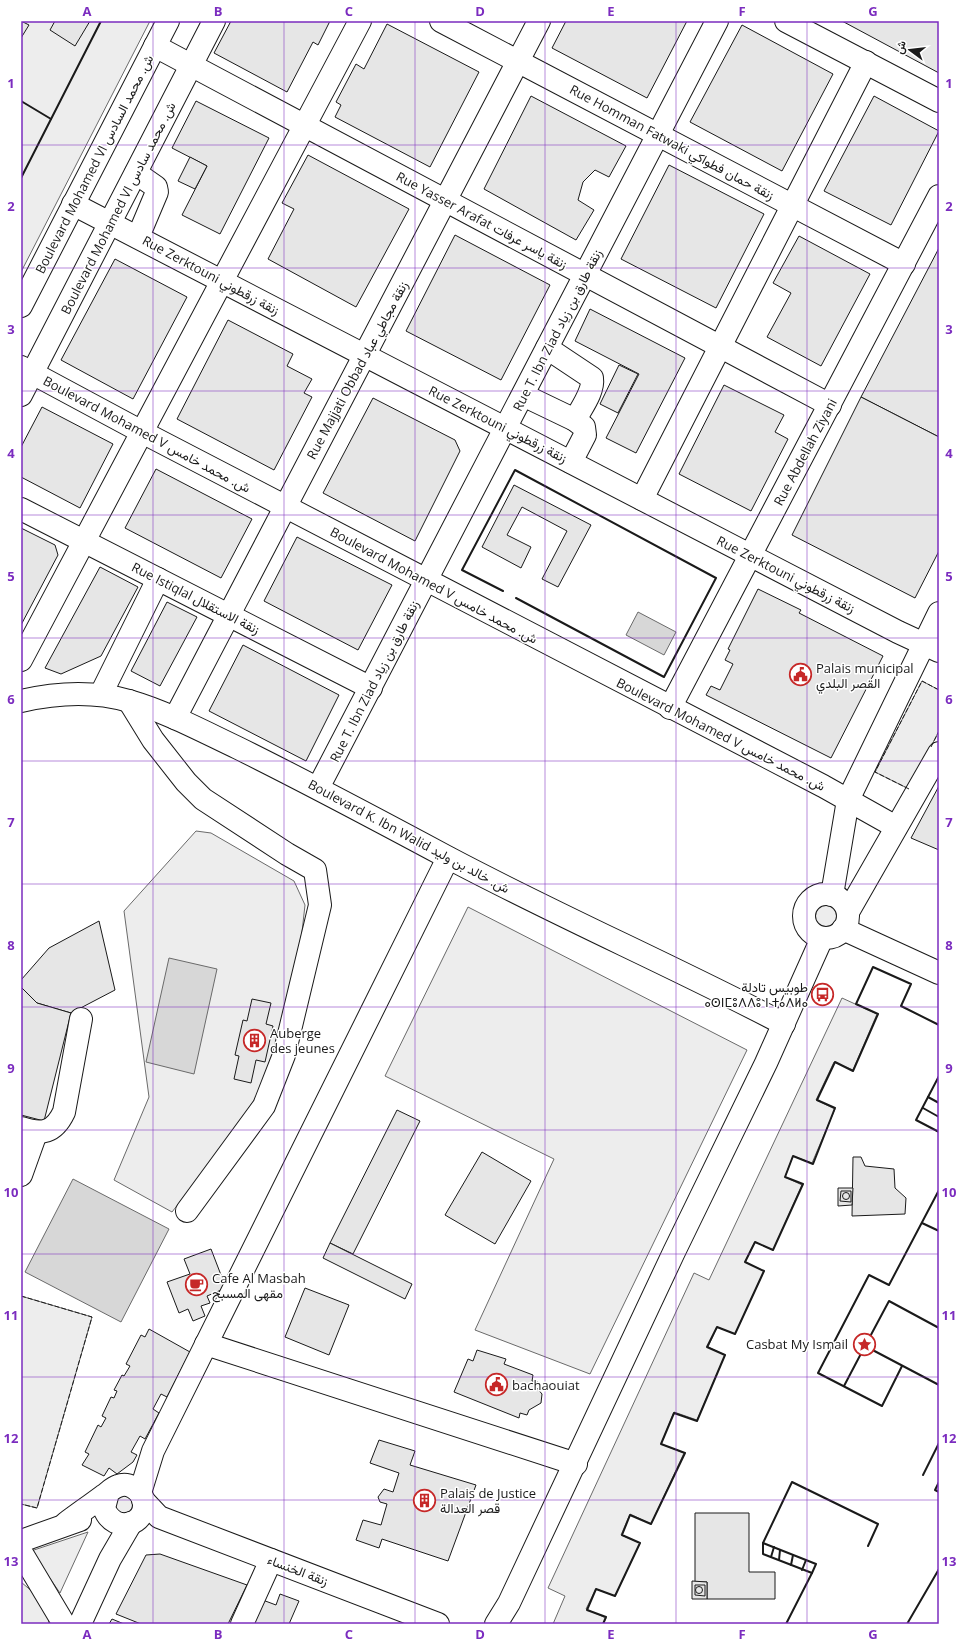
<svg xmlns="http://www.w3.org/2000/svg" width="960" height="1645" viewBox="0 0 960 1645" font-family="'Open Sans',Vazirmatn,'Noto Sans Tifinagh',sans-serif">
<rect width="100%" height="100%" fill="#fff"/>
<g fill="#ededed" stroke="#6a6a6a">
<polygon points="21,21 150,21 21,272"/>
<polygon points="922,681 939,690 939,731 909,789 875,772"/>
<polygon points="196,831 211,833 294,881 305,905 302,932 286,1020 261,1090 223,1147 172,1212 114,1180 149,1097 124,911"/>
<circle cx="826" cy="916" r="14"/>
<polygon points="468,907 747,1050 590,1374 475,1330 554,1159 385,1076"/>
<polygon points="842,998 877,1014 853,1070 834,1062 816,1100 835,1109 812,1163 793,1156 785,1177 802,1185 773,1250 755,1242 745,1262 764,1271 735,1334 717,1327 708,1347 725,1355 697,1420 674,1412 661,1444 684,1453 651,1524 630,1514 621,1535 640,1543 615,1596 596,1589 586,1609 606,1618 603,1624 553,1624 565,1596 548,1588 694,1273 709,1280"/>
<polygon points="21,1296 92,1317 37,1508 21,1504"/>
<polygon points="127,1495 135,1503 130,1514 117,1512 115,1501 118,1497"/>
<polygon points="88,1532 60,1593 31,1551"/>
<polygon points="21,1582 47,1604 49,1624 21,1624"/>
</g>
<g fill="#d7d7d7" stroke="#6a6a6a">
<polygon points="638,612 676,632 664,655 626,635"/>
<polygon points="169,958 217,969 194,1074 146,1062"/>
<polygon points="73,1179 169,1229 121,1322 25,1272"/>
</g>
<g fill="#e6e6e6" stroke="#1a1a1a">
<polygon points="21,21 29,25 21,38"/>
<polygon points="55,21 90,21 75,46 50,30"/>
<polygon points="231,21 330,21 318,45 313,42 287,92 214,53"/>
<polygon points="566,21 687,21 647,98 552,48"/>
<polygon points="842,21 939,21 939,73"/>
<polygon points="387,24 479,72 430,167 335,117 341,105 336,102 356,64 364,69"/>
<polygon points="742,25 833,74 782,171 690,122"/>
<polygon points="531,96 626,146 609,177 595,170 583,182 578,200 594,210 576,240 484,189"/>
<polygon points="874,96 939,131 891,225 824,191"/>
<polygon points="196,101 269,138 220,234 182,215 207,166 172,148"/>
<polygon points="308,155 409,209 356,307 268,259 294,209 282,203"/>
<polygon points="190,157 207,166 195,189 178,181"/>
<polygon points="669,165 764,214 716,308 621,259"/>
<polygon points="455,235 550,285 501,380 406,331"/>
<polygon points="799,236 870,274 821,366 767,337 791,293 773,283"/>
<polygon points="939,248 939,437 861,397"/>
<polygon points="115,259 187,297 133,399 61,360"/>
<polygon points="590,309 685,358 636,453 606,438 639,374 575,341"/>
<polygon points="228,320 293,354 287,366 312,379 304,393 312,397 274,470 177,419"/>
<polygon points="619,365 638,374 618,413 600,404"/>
<polygon points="724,385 784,415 775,432 788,439 751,511 679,474"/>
<polygon points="861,397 939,437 939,551 915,598 792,535"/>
<polygon points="373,398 455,440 460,451 415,541 323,493"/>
<polygon points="42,407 113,444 80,508 21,477 21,447"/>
<polygon points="156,469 252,519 221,578 125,528"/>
<polygon points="514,485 591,525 558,587 542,579 567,531 522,507 507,535 531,547 521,568 482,547"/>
<polygon points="21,528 55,545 58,555 21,625"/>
<polygon points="297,537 392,585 358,650 264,601"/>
<polygon points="100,567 138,587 101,656 61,674 45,668"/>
<polygon points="758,589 801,610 799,613 883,656 831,758 706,695 711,686 720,690 733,664 725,660 730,650 728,649"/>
<polygon points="167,602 197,617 160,686 131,671"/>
<polygon points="243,645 339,695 306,761 209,711"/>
<polygon points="939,786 939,850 911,838"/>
<polygon points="99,921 115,990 71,1013 37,1003 21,987 21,980 49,948"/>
<polygon points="21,987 37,1003 71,1013 44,1121 21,1115"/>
<polygon points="252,999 271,1003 266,1024 273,1026 265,1062 256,1060 251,1083 234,1079 239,1056 235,1055 243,1020 247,1021"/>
<polygon points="397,1110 420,1121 353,1254 330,1243"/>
<polygon points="482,1152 531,1181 495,1244 445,1215"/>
<polygon points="853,1157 861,1157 865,1166 894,1169 895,1188 906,1198 905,1214 852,1216"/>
<polygon points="838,1188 853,1188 852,1205 838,1206"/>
<polygon points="841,1191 851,1191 851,1202 840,1201"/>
<circle cx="846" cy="1196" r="3.5"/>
<polygon points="330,1243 412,1284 405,1299 323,1258"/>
<polygon points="211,1249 226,1288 207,1296 210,1303 201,1306 205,1316 193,1321 188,1309 179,1313 167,1282 190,1274 184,1259"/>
<polygon points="305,1288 349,1305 329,1355 285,1337"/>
<polygon points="149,1329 190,1352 167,1397 161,1394 153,1409 159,1413 145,1439 140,1436 131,1452 137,1455 133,1462 117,1474 109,1468 104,1476 82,1465 89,1454 85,1452 98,1425 101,1427 106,1418 102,1416 111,1397 114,1398 117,1391 114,1390 122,1375 124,1376 130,1366 126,1364 141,1335 145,1337"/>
<polygon points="477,1350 506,1359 504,1364 533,1375 532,1381 538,1382 536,1387 542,1394 541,1403 529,1410 527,1415 520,1413 519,1418 454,1392 468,1359 473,1361"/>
<polygon points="379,1440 415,1451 410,1465 476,1485 448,1561 382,1539 379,1548 356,1540 363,1520 381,1525 387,1504 380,1502 378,1497 384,1489 393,1492 399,1473 370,1463"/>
<polygon points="695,1513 749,1513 749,1572 775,1572 775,1599 707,1599 707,1582 695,1582"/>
<polygon points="160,1554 247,1585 228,1624 141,1624 116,1614 146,1555"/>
<polygon points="692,1581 707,1582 707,1599 692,1599"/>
<polygon points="695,1585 705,1585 705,1596 695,1595"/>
<circle cx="699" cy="1590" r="3.5"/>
<polygon points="280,1594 299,1601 289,1624 249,1624 260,1599 276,1605"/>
<polygon points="112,1619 124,1624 109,1624"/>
</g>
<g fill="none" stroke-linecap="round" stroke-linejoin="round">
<defs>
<g id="minor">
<polyline points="441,21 904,264"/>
<polyline points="786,21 939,101"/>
<polyline points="155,46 830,405"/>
<polyline points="136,173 156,187 157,192 138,237"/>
<polyline points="73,204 898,632 939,651"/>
<polyline points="21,306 168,21"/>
<path d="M547,348L592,378C594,392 581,408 575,420"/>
<polyline points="21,367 142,432 823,786 896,827"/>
<polyline points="21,395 214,21"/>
<polyline points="523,395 575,420 584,427 585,435 571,462"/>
<polyline points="642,499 866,62"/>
<polyline points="21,509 371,688"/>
<polyline points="21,660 360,21"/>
<polyline points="101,694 158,579"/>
<path d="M21,701C56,693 95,691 129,701C167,712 202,731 238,748C309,783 378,820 447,857C558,916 673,966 784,1024"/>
<polyline points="129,701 153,740 186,782 203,799 287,854 315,870 320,905 284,1055 264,1106 187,1211"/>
<polyline points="670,708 939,196"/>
<polyline points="175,718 539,21"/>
<polyline points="318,788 717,21"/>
<circle cx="826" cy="916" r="22"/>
<polyline points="832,895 848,800 939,613"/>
<polyline points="848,912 939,753"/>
<polyline points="843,929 939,973"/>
<path d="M21,1128C42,1135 54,1133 64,1112L81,1019"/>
<polyline points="21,1175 36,1133"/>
<polyline points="206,1344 576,1464"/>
<polyline points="140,1493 153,1451 448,858"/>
<polyline points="143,1500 159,1517 438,1624"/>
<path d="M66,1523C78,1514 91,1505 103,1496C108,1493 112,1488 118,1486C128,1482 140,1489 143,1499C150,1524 114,1536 104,1508L108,1493"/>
<polyline points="21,1541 80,1520"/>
<polyline points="21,1552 64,1624"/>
<polyline points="80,1624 110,1559 131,1523"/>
<polyline points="242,1624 271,1560"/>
<polyline points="496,1624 509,1603 674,1252 766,1063 822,938"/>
</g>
</defs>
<use href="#minor" stroke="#1a1a1a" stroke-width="24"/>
<use href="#minor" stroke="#fff" stroke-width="22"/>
<g stroke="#1a1a1a" stroke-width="1" stroke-dasharray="5 2" stroke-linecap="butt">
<polyline points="931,747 939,731"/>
<polyline points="909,789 875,772 922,681 939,690"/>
<polyline points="21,1296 92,1317 37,1508 21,1504"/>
</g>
<g stroke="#1a1a1a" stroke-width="2">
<polyline points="21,101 51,119"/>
<polyline points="21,178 101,21"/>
<polyline points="503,591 462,570 515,470 716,578 664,677 516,598"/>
<polyline points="939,1076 916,1120 939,1132"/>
<polyline points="928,1097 939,1103"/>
<polyline points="923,1108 939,1117"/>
<polyline points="922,1223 939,1231"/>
<polyline points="939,1328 889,1301 865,1346 939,1385"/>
<polyline points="902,1366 882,1406 818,1373 869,1275 889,1285 939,1190"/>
<polyline points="844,1386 865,1346"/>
<polyline points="923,1475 939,1443"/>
<polyline points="939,1482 935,1490 939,1492"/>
<polyline points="763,1543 816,1564 812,1573"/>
<polyline points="771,1557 774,1547"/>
<polyline points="779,1560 780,1550"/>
<polyline points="791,1565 793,1555"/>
<polyline points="802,1570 806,1560"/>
<polyline points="603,1624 606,1617 587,1610 596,1589 615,1596 640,1543 622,1535 630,1515 651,1524 685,1453 661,1444 674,1413 697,1421 725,1355 707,1347 717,1327 735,1334 764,1271 745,1262 755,1242 773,1250 803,1184 785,1177 793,1156 813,1164 835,1108 817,1100 835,1062 853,1071 878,1014 856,1004 873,967 911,984 901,1006 939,1025"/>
<polyline points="786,1624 812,1573 763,1554 763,1543 792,1482 878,1524 868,1546"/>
<polyline points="907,1624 939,1569"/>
</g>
</g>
<path fill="none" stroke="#7b2cbf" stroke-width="1" stroke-opacity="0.55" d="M153,21V1624M284,21V1624M415,21V1624M545,21V1624M676,21V1624M807,21V1624M21,145H939M21,268H939M21,391H939M21,515H939M21,638H939M21,761H939M21,884H939M21,1007H939M21,1130H939M21,1254H939M21,1377H939M21,1500H939"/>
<defs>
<symbol id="civic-ring" viewBox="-11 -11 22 22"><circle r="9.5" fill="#fff" stroke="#c62828" stroke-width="1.5"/><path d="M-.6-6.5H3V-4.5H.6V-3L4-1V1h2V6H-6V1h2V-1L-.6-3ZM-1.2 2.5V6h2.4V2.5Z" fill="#c62828"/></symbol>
<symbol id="bus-ring" viewBox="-11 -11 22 22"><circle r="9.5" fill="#fff" stroke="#c62828" stroke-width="1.5"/><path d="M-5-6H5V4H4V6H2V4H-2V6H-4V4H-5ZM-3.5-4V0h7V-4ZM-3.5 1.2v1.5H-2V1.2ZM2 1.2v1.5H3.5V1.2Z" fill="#c62828"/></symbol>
<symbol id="building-ring" viewBox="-11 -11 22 22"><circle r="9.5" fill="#fff" stroke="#c62828" stroke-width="1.5"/><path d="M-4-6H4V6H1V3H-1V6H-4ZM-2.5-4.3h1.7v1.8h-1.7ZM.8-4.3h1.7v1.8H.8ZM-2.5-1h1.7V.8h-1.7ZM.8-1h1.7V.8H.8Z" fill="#c62828"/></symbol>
<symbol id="cafe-ring" viewBox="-11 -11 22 22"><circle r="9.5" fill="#fff" stroke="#c62828" stroke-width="1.5"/><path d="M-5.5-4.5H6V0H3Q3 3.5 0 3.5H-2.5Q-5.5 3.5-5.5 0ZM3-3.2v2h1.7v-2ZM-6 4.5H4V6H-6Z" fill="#c62828"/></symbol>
<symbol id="sight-ring" viewBox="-11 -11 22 22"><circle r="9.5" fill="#fff" stroke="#c62828" stroke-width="1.5"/><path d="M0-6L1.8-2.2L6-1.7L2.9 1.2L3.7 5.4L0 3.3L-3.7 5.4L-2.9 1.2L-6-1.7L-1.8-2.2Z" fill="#c62828"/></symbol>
</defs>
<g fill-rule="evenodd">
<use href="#civic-ring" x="788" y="662" width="25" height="25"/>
<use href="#bus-ring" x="810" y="982" width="25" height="25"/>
<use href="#building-ring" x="242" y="1028" width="25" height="25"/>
<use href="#cafe-ring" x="184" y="1272" width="25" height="25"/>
<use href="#sight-ring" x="852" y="1332" width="25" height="25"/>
<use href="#civic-ring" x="484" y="1372" width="25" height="25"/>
<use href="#building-ring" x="412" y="1488" width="25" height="25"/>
</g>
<g text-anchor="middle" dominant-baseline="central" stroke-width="3" stroke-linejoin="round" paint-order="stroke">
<g font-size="13" fill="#1a1a1a" stroke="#fff">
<text transform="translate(672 142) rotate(28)">Rue Homman Fatwaki زنقة حمان فطواكي</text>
<text transform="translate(94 164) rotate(-63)">Boulevard Mohamed VI ش. محمد السادس</text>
<text transform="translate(118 208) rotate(-63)">Boulevard Mohamed VI ش. محمد سادس</text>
<text transform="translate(482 220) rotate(28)">Rue Yasser Arafat زنقة ياسر عرفات</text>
<text transform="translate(211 275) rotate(28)">Rue Zerktouni زنقة زرقطوني</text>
<text transform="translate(557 330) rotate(-63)">Rue T. Ibn Ziad زنقة طارق بن زياد</text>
<text transform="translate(357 370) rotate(-62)">Rue Majjati Obbad زنقة مجاطي عباد</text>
<text transform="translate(498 424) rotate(27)">Rue Zerktouni زنقة زرقطوني</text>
<text transform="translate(147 434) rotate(28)">Boulevard Mohamed V ش. محمد خامس</text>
<text transform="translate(805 452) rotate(-62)">Rue Abdellah Ziyani</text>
<text transform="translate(786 574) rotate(27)">Rue Zerktouni زنقة زرقطوني</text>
<text transform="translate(434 585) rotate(28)">Boulevard Mohamed V ش. محمد خامس</text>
<text transform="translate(196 598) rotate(27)">Rue Istiqlal زنقة الاستقلال</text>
<text transform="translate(374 681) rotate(-63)">Rue T. Ibn Ziad زنقة طارق بن زياد</text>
<text transform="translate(721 734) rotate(27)">Boulevard Mohamed V ش. محمد خامس</text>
<text transform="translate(409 836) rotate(28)">Boulevard K. Ibn Walid ش. خالد بن وليد</text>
<text transform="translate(298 1570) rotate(21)">زنقة الخنساء</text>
</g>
<g font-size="13" fill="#1a1a1a" stroke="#fff" text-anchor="start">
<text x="816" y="668">Palais municipal<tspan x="816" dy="15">القصر البلدي</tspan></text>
<text x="808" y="987" text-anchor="end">طوبيس تادلة<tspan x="808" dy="15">ⴰⵙⵏⵎⵓⴷⴷⵓ ⵏ ⵜⴰⴷⵍⴰ</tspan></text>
<text x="270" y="1033">Auberge<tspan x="270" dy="15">des jeunes</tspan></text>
<text x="212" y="1278">Cafe Al Masbah<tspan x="212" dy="15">مقهى المسبح</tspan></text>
<text x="848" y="1344" text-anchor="end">Casbat My Ismail</text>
<text x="512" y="1385">bachaouiat</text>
<text x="440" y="1493">Palais de Justice<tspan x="440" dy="15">قصر العدالة</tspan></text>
</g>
</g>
<rect width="960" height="1645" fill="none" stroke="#ffffff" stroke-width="44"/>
<g transform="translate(910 50) rotate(285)" stroke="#ffffff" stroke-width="3" paint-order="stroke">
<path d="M0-3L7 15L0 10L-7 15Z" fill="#1a1a1a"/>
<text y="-6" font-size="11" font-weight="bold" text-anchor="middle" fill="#1a1a1a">ش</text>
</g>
<rect x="22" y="22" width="916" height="1601" fill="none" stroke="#7b2cbf" stroke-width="1.5"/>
<g font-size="13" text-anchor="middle" font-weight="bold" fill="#7b2cbf">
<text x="87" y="16">A</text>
<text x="218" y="16">B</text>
<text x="349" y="16">C</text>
<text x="480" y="16">D</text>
<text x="611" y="16">E</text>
<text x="742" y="16">F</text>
<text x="873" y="16">G</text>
<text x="11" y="88">1</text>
<text x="949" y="88">1</text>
<text x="11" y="211">2</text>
<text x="949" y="211">2</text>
<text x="11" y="334">3</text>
<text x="949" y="334">3</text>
<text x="11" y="458">4</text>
<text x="949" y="458">4</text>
<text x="11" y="581">5</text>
<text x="949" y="581">5</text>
<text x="11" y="704">6</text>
<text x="949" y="704">6</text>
<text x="11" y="827">7</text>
<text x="949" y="827">7</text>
<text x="11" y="950">8</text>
<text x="949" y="950">8</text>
<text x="11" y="1073">9</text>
<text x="949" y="1073">9</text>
<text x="11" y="1197">10</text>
<text x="949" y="1197">10</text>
<text x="11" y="1320">11</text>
<text x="949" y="1320">11</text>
<text x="11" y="1443">12</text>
<text x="949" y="1443">12</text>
<text x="11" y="1566">13</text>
<text x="949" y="1566">13</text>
<text x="87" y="1639">A</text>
<text x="218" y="1639">B</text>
<text x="349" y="1639">C</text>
<text x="480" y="1639">D</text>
<text x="611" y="1639">E</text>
<text x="742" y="1639">F</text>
<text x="873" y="1639">G</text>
</g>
</svg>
